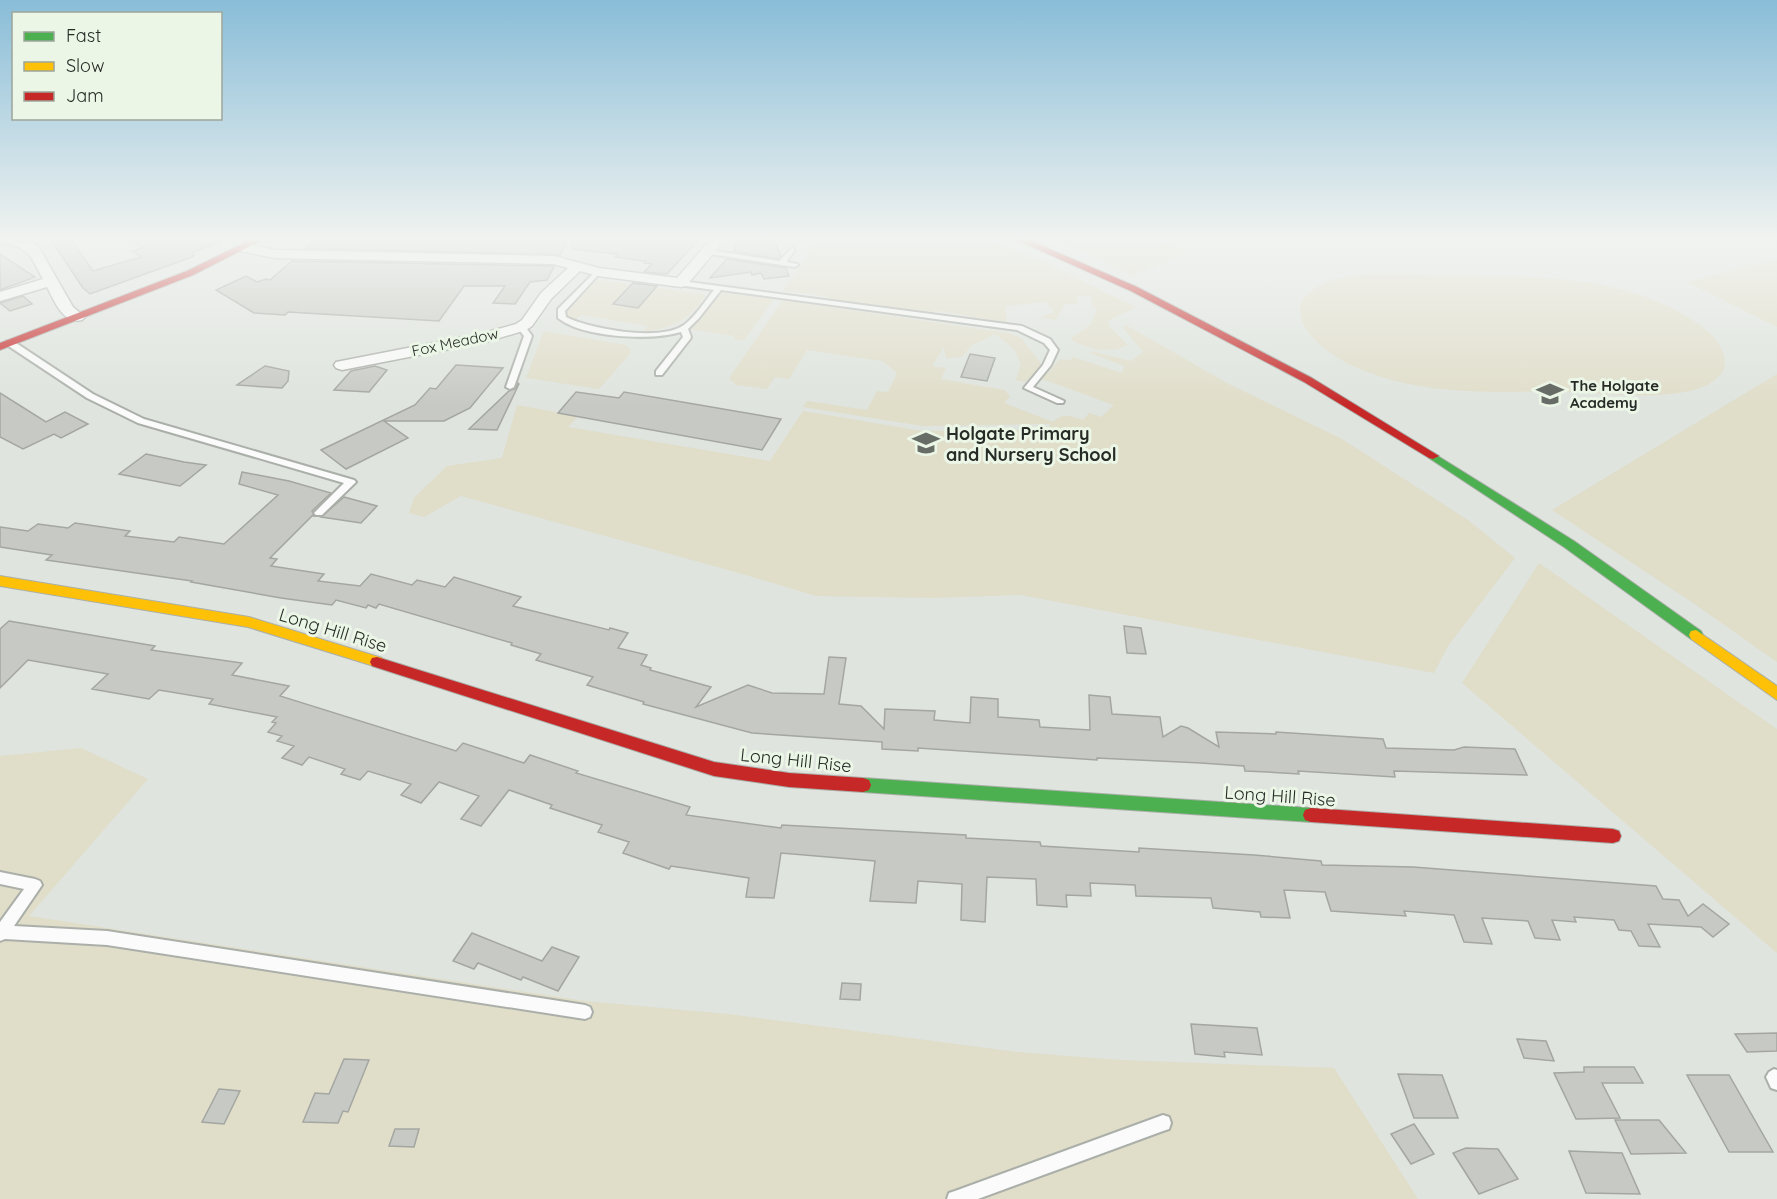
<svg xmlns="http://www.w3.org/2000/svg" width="1777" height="1199" viewBox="0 0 1777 1199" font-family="Quicksand,sans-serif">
<rect width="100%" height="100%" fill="#dfe4de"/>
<g fill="#e0ddc9">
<path d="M822,237H982L1030,256L1136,307L1108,321L1109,326L1128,345C1113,354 1085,349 1070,339L1091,324L1097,308L1093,306L1090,296H1077L1078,304H1065L1056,320L1040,318L1054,312L1046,302L1005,306L1007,323L941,311L935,313L837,301L820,295L782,291Z"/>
<polygon points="1046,237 1140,237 1192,250 1131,276 1089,253"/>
<polygon points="1777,260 1777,327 1687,282"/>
<path d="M1381,274C1419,275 1457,276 1495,276C1567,278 1639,282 1700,325C1715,336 1728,351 1724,370C1714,384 1701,389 1685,392C1647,399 1605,393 1567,392C1520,391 1472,394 1425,387C1400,383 1374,376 1351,365C1324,352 1272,312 1319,286C1337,276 1360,275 1381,274Z"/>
<path d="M599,280L705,294V297C689,321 671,328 643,332L648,326L581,315L574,321C568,321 565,317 564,311L591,284Z"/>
<polygon points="726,292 774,299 744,340 734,339 735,336 689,329 718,294"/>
<path d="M783,300L1008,333L1021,338L1043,366L1025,382L1016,380L1021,364L1014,349L995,334L971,346L962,357L946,358L944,347L932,366L946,368L941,379L1005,390L1010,397L1004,403L1053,422C1062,413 1071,416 1083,420L1089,413L1101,417L1114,405L1042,379L1060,359L1070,360L1073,357L1122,373L1124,366L1090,353L1091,351L1131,361L1143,352L1123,328L1126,325L1227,383L1342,439L1468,520L1515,558L1448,646L1434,673L1021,595L933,598L816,596L739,573L461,496L424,517L409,513L414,498L447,466L502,458L517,405L578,416L568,427L770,461L803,411L922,431L1048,430L1050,424L923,426L803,407L807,401L867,410L877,391L888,392L897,373L882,361L807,350L789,379L775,377L767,389L736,385L729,378Z"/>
<polygon points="544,331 626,345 631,350 629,355 599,389 526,378"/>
<polygon points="1777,374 1777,662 1693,603 1552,510"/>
<polygon points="1539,563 1777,729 1777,953 1462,683"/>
<polygon points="81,748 148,779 29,916 585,1001 728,1014 1017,1052 1120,1060 1334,1068 1418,1199 0,1199 0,756"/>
</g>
<g fill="#c7cac4" stroke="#a4a6a1" stroke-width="1.5">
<polygon points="49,237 69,237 93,271 141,257 132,251 143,248 126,237 227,239 191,253 194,255 192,257 90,294 83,288"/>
<polygon points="318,237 403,239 405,237 501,237 522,240 524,237 569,237 560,255 306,248"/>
<polygon points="572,237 642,239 701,237 667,274 644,272 652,264 644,263 645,261 615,257 618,254 572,249"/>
<polygon points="737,237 772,237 781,256 778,259 734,251"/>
<polygon points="0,254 35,277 0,290"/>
<polygon points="727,259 786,268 789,276 764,279 761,273 752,275 751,272 710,278"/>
<polygon points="292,261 553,266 554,267 547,280 530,282 515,304 493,303 505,286 464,286 439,321 288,312 285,315 254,313 216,290 246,276 257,282 266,279 270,280"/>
<polygon points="633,283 657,286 638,308 613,304"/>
<polygon points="23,296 32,304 10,311 0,303"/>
<polygon points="970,354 995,358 987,381 961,377"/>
<polygon points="456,365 503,368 470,408 444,421 384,421 408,438 346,469 321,450 415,405 430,388 436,389"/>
<polygon points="265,366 289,371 288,381 282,388 237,385"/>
<polygon points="375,366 387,370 369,392 334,390 351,371"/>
<polygon points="518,383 519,384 497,430 469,429 509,391 515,389"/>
<polygon points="576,392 619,398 624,392 781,419 762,450 558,413"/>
<polygon points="0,393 46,422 65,412 88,424 61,438 54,434 23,449 0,437"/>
<polygon points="146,454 184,462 206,465 180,486 119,474"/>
<polygon points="242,472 289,481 331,493 312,511 314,516 312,516 270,558 277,559 271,566 324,574 318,581 360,586 371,574 412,585 417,580 445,587 454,577 521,597 513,606 609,630 610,628 628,633 618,648 647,655 641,665 651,668 650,670 711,687 696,707 748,685 772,693 824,694 829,657 846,658 839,704 861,706 884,729 885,709 935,711 934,720 970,723 971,697 998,699 998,717 1039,720 1040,727 1090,730 1089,695 1110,697 1112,714 1160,717 1163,737 1181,726 1188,728 1219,747 1216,732 1276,734 1276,732 1383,739 1386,748 1454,750 1464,747 1515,749 1527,775 1394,771 1395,777 1298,771 1299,774 1268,772 1245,771 1244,766 1201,763 1097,758 1097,760 918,748 918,751 882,749 882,742 752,733 643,704 644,702 587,685 593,677 536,660 541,654 511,645 512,643 379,604 376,608 368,605 366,608 336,600 332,605 281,598 191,582 192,581 46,560 52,555 0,547 0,527 28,531 38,524 68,528 75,523 130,531 125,536 174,542 179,537 224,544 278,495 239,484"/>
<polygon points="344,497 377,506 361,523 321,517"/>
<polygon points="9,621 155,646 151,650 242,663 232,675 289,686 280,696 456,751 463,743 524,763 530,755 578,771 576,773 690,807 686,815 781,828 782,825 966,835 966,838 1040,842 1041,846 1139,852 1139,848 1254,855 1321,861 1322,865 1413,867 1656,886 1663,899 1679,900 1688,916 1703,904 1729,924 1713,937 1701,927 1648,924 1660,947 1639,946 1631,931 1619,930 1614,920 1574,917 1576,922 1552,920 1560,940 1535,938 1528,921 1482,918 1492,944 1464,942 1454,915 1404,911 1406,916 1331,911 1325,892 1284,890 1290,918 1261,917 1260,912 1213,908 1211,898 1136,896 1135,885 1090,883 1091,896 1066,895 1067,907 1037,905 1036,879 987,877 985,922 961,920 962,884 918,881 916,903 870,901 875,861 781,853 774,898 746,897 749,878 671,866 669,869 623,853 629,842 598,832 602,825 550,808 552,805 509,790 481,826 461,819 479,796 439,782 421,803 401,795 411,784 368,771 360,780 341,774 345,769 309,757 302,765 282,758 294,746 277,741 282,736 268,732 276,723 272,722 277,717 209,704 213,699 159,690 149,699 92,689 108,674 28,660 0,688 0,629"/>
<polygon points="1124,626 1141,628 1146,654 1127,653"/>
<polygon points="472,933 542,961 552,947 579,957 558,991 523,977 521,980 478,963 474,969 453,961"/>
<polygon points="842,983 861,984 860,1000 840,999"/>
<polygon points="1191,1024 1257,1028 1262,1055 1224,1052 1225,1057 1195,1054"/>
<polygon points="1777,1033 1777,1051 1747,1052 1735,1034"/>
<polygon points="1517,1039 1546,1041 1554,1061 1524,1058"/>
<polygon points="344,1059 369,1060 348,1112 343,1111 338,1123 303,1122 315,1093 329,1094"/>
<polygon points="1584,1067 1634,1067 1643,1083 1602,1083 1620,1118 1576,1119 1554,1073 1584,1072"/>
<polygon points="1398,1074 1442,1075 1458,1118 1414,1118"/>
<polygon points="1687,1075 1729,1075 1773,1152 1729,1152"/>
<polygon points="219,1089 240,1091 224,1124 202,1122"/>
<polygon points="1615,1120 1659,1120 1686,1153 1631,1154"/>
<polygon points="1414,1124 1434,1154 1411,1164 1391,1134"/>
<polygon points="395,1129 419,1129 414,1147 389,1146"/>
<polygon points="1466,1148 1498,1149 1518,1179 1479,1194 1453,1153"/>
<polygon points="1569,1151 1622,1153 1640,1194 1586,1193"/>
</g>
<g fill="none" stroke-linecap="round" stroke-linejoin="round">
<defs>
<g id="lane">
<polygon points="792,248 795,250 786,262 797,264 798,265 795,267 710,254 707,252 710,250 779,261"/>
<path d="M598,270L602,272L600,273L565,311L566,317C590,329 660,342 684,325C696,316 705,301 714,290L678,285V281H681L1022,326L1050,339L1058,350L1051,365L1033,387L1064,401L1063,403H1057L1024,388L1043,365L1050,350L1044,343L1017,330L721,290L699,318L688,329L691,337L690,339L662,375H656V371L683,337L681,332C651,341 583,338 558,318V309L596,271Z"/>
<polygon points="518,325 524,325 532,336 514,387 510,389 506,387 524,336 517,327"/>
<polygon points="7,341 13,341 93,394 144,419 354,480 356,482 322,515 316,515 314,513 344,483 138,423 87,398 7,345"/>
<polygon points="0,872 35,879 40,881 42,885 14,926 107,931 585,1005 590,1007 592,1012 590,1017 585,1019 107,945 5,939 0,941 0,922 24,889 0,884"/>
<polygon points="1774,1069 1777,1070 1777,1090 1771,1088 1766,1077 1769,1072"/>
<polygon points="1163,1115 1169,1117 1171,1123 1169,1129 1163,1131 978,1199 947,1199 949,1193 955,1191"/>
</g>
<g id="street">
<path d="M0,237L27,240L38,246L73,307L85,317L82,320C63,325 54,300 47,287L0,301V292L43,279C28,252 31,249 0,242Z"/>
<polygon points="713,237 727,237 686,286 681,287 598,276 580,271 551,299 532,326 526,330 486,342 342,370 336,368 334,365 336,362 484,333 516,324 522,320 541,293 568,268 553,264 275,258 240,251 238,248 245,244 275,250 554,256 599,268 677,278"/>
</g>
<g id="fast">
<polygon points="1433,453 1574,541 1701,631 1703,635 1701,639 1691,639 1564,547 1429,458 1427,456"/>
<polygon points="863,778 1311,808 1317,810 1319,815 1317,820 1311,822 863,792 857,790 855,785 857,780"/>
</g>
<g id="slow">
<polygon points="0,576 249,617 382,658 384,662 382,666 377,667 248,627 0,586"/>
<polygon points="1696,630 1777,686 1777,700 1691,639 1689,635 1691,631"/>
</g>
<g id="jam">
<polygon points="256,237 268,237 193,275 0,350 0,343 187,271"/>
<polygon points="1010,237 1022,237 1137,287 1312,378 1439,456 1433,459 1429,458 1304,382 1131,291"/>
<polygon points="377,657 714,762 789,773 863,778 869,780 871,785 869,790 863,792 789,787 714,776 372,666 370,662 372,658"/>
<polygon points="1311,808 1613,829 1619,831 1621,836 1619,841 1613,843 1311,822 1305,820 1303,815 1305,810"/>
</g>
</defs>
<use href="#lane" stroke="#abafa9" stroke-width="4"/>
<use href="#street" stroke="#abafa9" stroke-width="3"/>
<use href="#fast" stroke="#abafa9" stroke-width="2"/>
<use href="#slow" stroke="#abafa9" stroke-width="2"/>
<use href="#jam" stroke="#abafa9" stroke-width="2"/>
<use href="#lane" fill="#fafbfa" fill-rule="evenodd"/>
<use href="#street" fill="#fafbfa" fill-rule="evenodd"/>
<use href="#fast" fill="#4caf50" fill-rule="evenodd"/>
<use href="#slow" fill="#ffc107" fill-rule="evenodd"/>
<use href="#jam" fill="#c62828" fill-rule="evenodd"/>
</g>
<linearGradient id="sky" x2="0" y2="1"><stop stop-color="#89bdd8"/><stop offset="0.59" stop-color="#f1f3f0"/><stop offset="1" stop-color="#f1f3f0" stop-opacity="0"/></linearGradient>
<rect width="1777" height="405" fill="url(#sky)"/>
<defs>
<symbol id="school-bare" viewBox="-9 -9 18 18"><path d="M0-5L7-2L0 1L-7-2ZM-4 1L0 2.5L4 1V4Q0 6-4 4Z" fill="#676c66" stroke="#ebf6e7" stroke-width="2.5" paint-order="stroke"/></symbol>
</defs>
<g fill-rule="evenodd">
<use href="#school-bare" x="1531" y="375" width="38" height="38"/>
<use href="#school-bare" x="907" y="424" width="38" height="38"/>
</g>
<g text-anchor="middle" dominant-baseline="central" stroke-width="6" stroke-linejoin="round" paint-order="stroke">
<g font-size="15" fill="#272b26" stroke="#ebf6e7">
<text transform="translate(455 342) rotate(-12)">Fox Meadow</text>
</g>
<g font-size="15" font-weight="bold" fill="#272b26" stroke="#ebf6e7" text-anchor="start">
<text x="1570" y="385">The Holgate<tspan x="1570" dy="17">Academy</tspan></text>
</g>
<g font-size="18" font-weight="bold" fill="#272b26" stroke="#ebf6e7" text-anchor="start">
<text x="946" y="433">Holgate Primary<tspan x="946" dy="21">and Nursery School</tspan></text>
</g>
<g font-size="18" fill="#272b26" stroke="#ebf6e7">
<text transform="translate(333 630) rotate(17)">Long Hill Rise</text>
<text transform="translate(796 760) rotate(6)">Long Hill Rise</text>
<text transform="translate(1280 796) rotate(4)">Long Hill Rise</text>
</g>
</g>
<rect x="12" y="12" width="210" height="108" fill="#ebf6e7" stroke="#9da59a" stroke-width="1.5"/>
<rect x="24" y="32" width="30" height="9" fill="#4caf50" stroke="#9da59a" stroke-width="1.5"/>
<text x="66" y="42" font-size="18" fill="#272b26">Fast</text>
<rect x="24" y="62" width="30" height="9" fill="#ffc107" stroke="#9da59a" stroke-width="1.5"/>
<text x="66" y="72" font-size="18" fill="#272b26">Slow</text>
<rect x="24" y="92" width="30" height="9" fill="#c62828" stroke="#9da59a" stroke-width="1.5"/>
<text x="66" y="102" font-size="18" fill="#272b26">Jam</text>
</svg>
